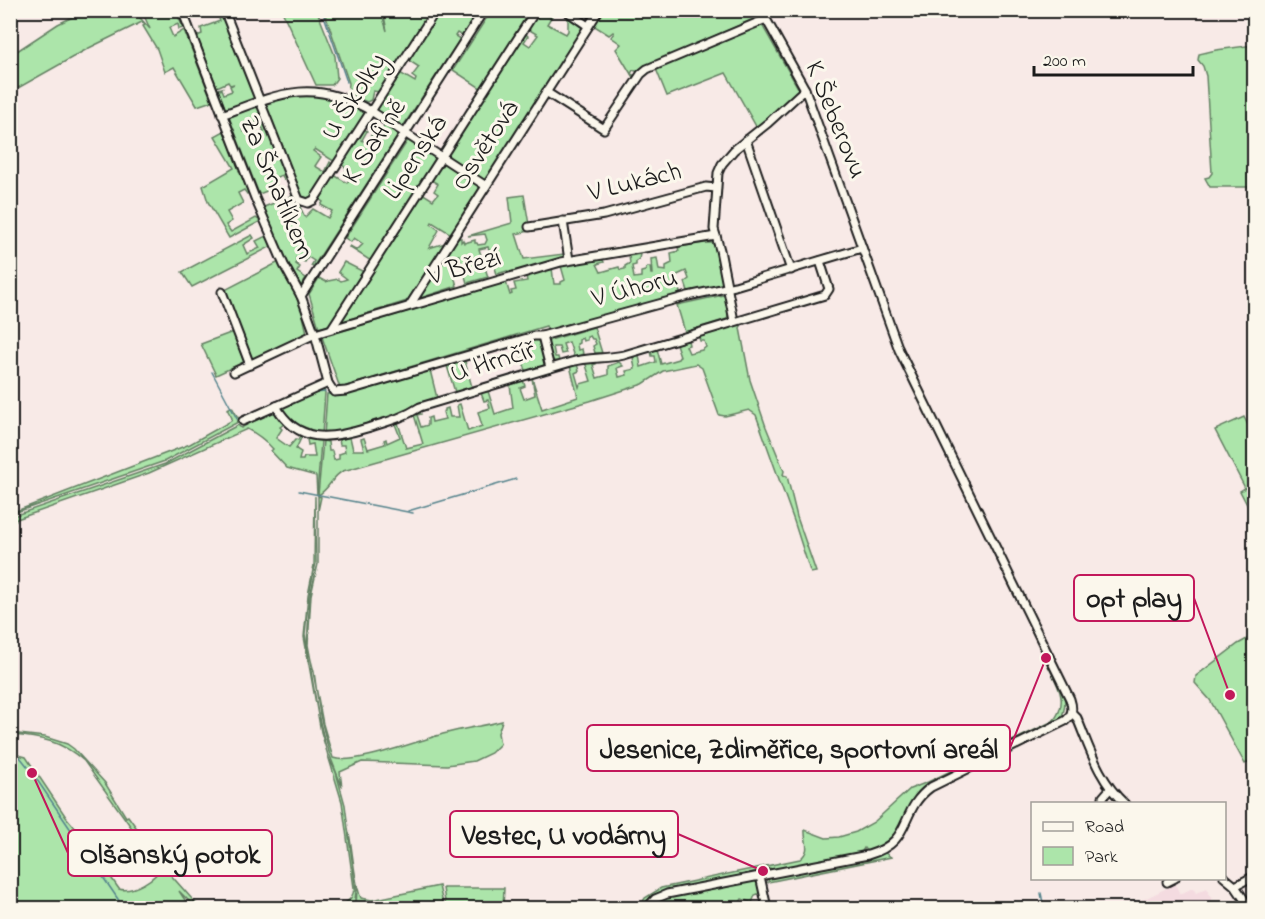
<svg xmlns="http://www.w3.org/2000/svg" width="1265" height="919" viewBox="0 0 1265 919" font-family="'Indie Flower',sans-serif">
<rect width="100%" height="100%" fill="#f8eae7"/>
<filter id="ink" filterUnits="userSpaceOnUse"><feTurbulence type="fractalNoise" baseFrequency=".0167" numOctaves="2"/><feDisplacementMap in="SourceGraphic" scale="12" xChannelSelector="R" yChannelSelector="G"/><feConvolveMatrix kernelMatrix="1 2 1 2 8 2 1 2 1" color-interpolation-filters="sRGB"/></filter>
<g filter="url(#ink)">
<polygon fill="#f4dbe0" points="1175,884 1180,894 1193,888 1196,893 1207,888 1212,900 1201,905 1202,906 1208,904 1210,908 1126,908"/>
<g fill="#ace5aa" stroke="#648063" stroke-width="1.5">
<polygon points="87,10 134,11 150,29 142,11 176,11 183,28 179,29 178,24 169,28 173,37 184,30 212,101 197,106 174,67 165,72 157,49 143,26 145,25 142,22 89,48 11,92 11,55 58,24"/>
<polygon points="602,10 754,10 758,17 646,66 638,72 633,70 631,74 636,76 634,79 616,49 621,44 611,37 614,33 613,32 609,35 593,25"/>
<polygon points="216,11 221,11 255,98 226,111 218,89 222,88 220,90 222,89 224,94 232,91 230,86 234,84 230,85 228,82 217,87 197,36 202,34 201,28 220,21"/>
<polygon points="282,11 317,11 335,56 337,78 332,85 316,85"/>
<polygon points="324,11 381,11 387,31 383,11 433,11 380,92 373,91 371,100 367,102 348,94 349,83"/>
<polygon points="440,11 450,14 452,11 478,11 462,36 457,33 455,36 460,39 402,128 375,111 400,73 415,82 416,79 412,76 419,67 408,60"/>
<polygon points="491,11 532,11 482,89 453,70"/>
<polygon points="540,11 555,11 547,24 566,34 568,31 568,17 584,27 485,181 446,156 525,33 528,36 524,42 530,46 538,35 528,29"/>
<polygon points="760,25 762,25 798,88 798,91 783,107 757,128 726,73 667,96 656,69"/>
<polygon points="1254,45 1254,187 1210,187 1205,178 1209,177 1212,173 1206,76 1203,66 1198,60 1199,54 1216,50"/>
<path d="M309,95C330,97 348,103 367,113L335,162L315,149L313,151L321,157L315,166L325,172L330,162L333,165L312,199L301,198L264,103L282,98Z"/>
<polygon points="258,105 264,119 242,128 243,132 255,127 258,134 264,131 261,125 265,123 287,179 284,180 282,175 274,178 277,187 259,194 229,117"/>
<polygon points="385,124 399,134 313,267 311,266 314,261 308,257 305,262 296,258 296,264 300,267 297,272 306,278 301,286 280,248 264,207 294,195 305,217 313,209 328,218 332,211 321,205 323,202 319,199 334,175 347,183 352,175 346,173 346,168 341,164 364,129 367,131 362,140 370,146 374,140 370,137 372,134 380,139 383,133 381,131"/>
<polygon points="224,131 249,193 247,194 244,190 238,193 243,203 227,212 232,221 226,225 231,232 256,218 261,221 229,238 208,202 203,186 234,168 215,136"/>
<polygon points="408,140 437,158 371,261 349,247 350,246 357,250 363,244 354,238 351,242 345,238"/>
<polygon points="442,162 481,187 451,234 432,222 431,224 439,230 429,248 445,243 407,301 340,322 422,193 433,200 438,194 434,191 438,184 431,180"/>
<polygon points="524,195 530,231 516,234 524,259 564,254 565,258 508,276 507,271 497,274 488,247 479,249 488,277 467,283 459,255 449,258 457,286 417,299 455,239 461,238 461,242 463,240 464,243 475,240 475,243 477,243 478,245 485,244 487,240 485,234 468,236 512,223 509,197"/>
<polygon points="252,235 254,238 243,245 247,254 260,248 256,241 268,235 272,246 192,287 182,272"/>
<polygon points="705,243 712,243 717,248 724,283 723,286 689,294 685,282 689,279 686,271 675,276 681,296 669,299 668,297 654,301 654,303 637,308 636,306 633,307 634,310 621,310 620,313 591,319 547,333 542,332 548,331 546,326 340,388 322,337 506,282 510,295 512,294 511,291 516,290 514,283 527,281 526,276 552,268 554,284 561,284 561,282 565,280 561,266 565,264 602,259 604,262 597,264 601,272 619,267 620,270 625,269 625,266 630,263 629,256 640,254 639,259 636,261 636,265 632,266 634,278 641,277 641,272 645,271 647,267 650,267 651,274 652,274 651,259 657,258 659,270 666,271 666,266 672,263 671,253 679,251 678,247"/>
<polygon points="279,262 299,299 307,333 303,337 251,361 223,291"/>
<polygon points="344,262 364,272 330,325 319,328 309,294 319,278 326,282 328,281 338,279 341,281 347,279 338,272"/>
<path d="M723,295C728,299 730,313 727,319L685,332L677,305Z"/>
<path d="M748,320L749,322L742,324L740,328L750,380L766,427L784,471L783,475L787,476L797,517L816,572L811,573L810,571L794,521L756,415L749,410L725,416L719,415L702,368L696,364L663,371L643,384L590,401L343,471C332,476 329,490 318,495L323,441L328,442L329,451H332L334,460L339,459V454L345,452L344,445H340L339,440L350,437L353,450H364L361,439L364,438L368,449L385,444L384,440L386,439L387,443L400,437L395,424L398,423L406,448L423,444L414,415L420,412L421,414L417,415L421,427L428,425V418L431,417L432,422L445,419L443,412L445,411V409L448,408L450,417H459L457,405L460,404L468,431L482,426L478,412L490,408L488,400L484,401L481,393L488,391L495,414L513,408L510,385L523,380L525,386L520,388L524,399L535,395L532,378L542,409L578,397L570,366L577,364L579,371L575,373L579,387L580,384L591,381L585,362L596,361V364L593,365L597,378L608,375V366L619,362L623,366L617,368L619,377L627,375L626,371L635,369L633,357L639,355L641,367L656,362L655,356H652L651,351L657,349L661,364L678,359L680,356L676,344L688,340L689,345L686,346L689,353L702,350L706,347L704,341H700L699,337Z"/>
<polygon points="594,327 602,353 595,353 593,346 596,344 594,339 592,339 590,336 587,337 587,340 583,341 582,338 579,340 579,343 577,344 578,350 582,349 583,354 574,357 569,342 563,344 566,353 561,354 559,347 553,347 555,357 558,357 559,361 553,361 547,343 550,340"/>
<polygon points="233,332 244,362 216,375 201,344"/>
<polygon points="533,340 539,340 546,364 543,368 526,371 518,345"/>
<polygon points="464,358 472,387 455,392 447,366 430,370 437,398 418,403 402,413 355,427 355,429 324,435 327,394 343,394"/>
<polygon points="319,389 324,390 325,393 322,435 313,433 314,431 302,426 301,428 284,412 283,412 281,409 286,404"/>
<polygon points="232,407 240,421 165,461 11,514 11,513 190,444 231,421 232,418 227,409"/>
<path d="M270,412L275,413L284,424L280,427L282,429L276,438L289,447L296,439L298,440L300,435L302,436L296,449L301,452L299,460H303L304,457H315L313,444L308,445L307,439L321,441L317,495L316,476L287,468L271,451L273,449C266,441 257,434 247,429L149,473L17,519L11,524L10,517L165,464L238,425L241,428Z"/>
<polygon points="1244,417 1254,437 1254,518 1240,491 1245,488 1215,430"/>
<path d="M315,496L316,563L309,594L305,634L318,714L328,756L336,772L345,805L356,891L354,908H318C334,906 353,907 354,888L342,802L321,732L304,637L308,595L314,565Z"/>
<path d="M318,496L321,497L318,511V564L311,595L308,645L323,724L333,758C354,766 422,739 447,733C465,728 484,726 502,721L498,733L500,744L491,753L474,761L447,765L362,762L340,772L342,787L330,756L320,715L314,672L307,645L310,595L318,564Z"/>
<polygon points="1254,635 1254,759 1245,764 1210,700 1195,683 1196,676 1238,644"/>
<path d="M1050,663C1059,682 1072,699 1060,720L924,789C897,810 908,843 867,852L864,848L861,853L774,870L770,868L749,873V875L660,893L650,898L642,908H639L645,898L661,888L800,859C812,850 804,841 805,830L826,838L839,837L856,832L874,822L910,789L928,782L1053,721C1070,702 1057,684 1047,664Z"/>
<path d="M10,733L45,737L67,744L74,749L105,783L126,817L128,816L166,869L164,871L166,873L168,872L200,908H196L179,891L189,906L186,908H11V753L26,757L66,817L83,837L119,889C132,893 157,879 161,866L146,848L84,761C62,741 40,737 11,735Z"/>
<path d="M349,833C352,847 355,886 361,898L372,900L439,886L444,908H356L357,888Z"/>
<polygon points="885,853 891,857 768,882 769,877"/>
<path d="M754,881L759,883L761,889L758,894L755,895L752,903L742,899L739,904L745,908H651C670,886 727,887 754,881Z"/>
<polygon points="443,888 504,888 503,908 446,908"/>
</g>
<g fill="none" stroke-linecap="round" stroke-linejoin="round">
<g stroke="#54838c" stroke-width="1.5">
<polyline points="322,10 347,82"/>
<polyline points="716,294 720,293"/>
<polyline points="700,297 708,297"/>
<polyline points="668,305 690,299"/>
<polyline points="620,318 659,307"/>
<polyline points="586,327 604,322"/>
<polyline points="552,337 570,332"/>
<polyline points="510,346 533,340"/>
<polyline points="212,372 237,419"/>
<polyline points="314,393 325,392"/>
<polyline points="328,393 337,396 348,394"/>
<polyline points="299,491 413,513"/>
<polyline points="408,511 516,479"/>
<polyline points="10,755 20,757 28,767"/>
<polyline points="31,771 124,908"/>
<polyline points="1041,893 1044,908"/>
<polyline points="1026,908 1043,903"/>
</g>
<defs>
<g id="minor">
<polyline points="182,10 255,198 284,265 301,296 315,334 328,383 334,392 346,391 534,336 542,336 688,296 735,286 862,248"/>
<polyline points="224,10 299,200 308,203 314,200 436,10"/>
<polyline points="565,10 588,26"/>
<polyline points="546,92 604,129 641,74 647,69 766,19"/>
<path d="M222,115C280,93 313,78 371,111L486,186"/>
<polyline points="746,140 791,270"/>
<polyline points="563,221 569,260"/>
<polyline points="529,227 604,215 706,187 716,188"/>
<polyline points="222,292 250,365"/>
<polyline points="301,296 484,10"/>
<polyline points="410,305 599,10"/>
<polyline points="734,321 720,250 714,229 718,173 722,164 734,150 768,123 805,89"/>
<polyline points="332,328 536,10"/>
<polyline points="542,336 550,368"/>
<polyline points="234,372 315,334 561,262 716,236"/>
<path d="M276,406C298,445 331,439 367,428C386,422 403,418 420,407L571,362C589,357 606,359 624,355L825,295L829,289L820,261"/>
<polyline points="243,421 328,383"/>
<path d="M1072,713L1077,718C1090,749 1099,781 1125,804"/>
<polyline points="1103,804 1103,797 1110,789"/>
<polyline points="760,876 767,908"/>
<polyline points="1224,877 1235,886 1250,908"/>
<polyline points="1167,882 1175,878"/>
<polyline points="1235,886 1254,876"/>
<path d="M647,908L655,899L667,894L868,855C915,841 897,812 931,787L1065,721C1073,715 1073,708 1070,699L899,350L805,89L761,10"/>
</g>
</defs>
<use href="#minor" stroke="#1c1c1c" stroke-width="11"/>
<use href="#minor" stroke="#fbf7ec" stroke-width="7"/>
</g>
</g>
<g text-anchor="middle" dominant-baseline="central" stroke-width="6" stroke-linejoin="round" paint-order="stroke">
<g font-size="27" fill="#1c1c1c" stroke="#fbf7ec">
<text transform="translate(355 97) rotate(-57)">U Školky</text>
<text transform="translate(835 120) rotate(68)">K Šeberovu</text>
<text transform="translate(375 142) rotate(-57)">K Safině</text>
<text transform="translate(486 146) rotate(-57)">Osvětová</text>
<text transform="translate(416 158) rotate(-57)">Lipenská</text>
<text transform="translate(635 183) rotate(-14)">V Lukách</text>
<text transform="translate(276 188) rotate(67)">Za Šmatlíkem</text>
<text transform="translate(465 268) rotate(-16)">V Březí</text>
<text transform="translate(635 289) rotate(-15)">V Úhoru</text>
<text transform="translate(493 363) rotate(-17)">U Hrnčíř</text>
</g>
</g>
<path fill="none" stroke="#c2185b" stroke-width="2" d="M1230 695L1194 598M1046 658L1010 748M763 871L678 834M32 773L68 853"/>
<g fill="#c2185b" stroke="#fbf7ec" stroke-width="2">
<circle cx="1230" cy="695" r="6"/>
<circle cx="1046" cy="658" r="6"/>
<circle cx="763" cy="871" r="6"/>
<circle cx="32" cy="773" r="6"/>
</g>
<g fill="#fbf7ec" stroke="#c2185b" stroke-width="2">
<rect x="1074" y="575" width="120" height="46" rx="6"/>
<rect x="587" y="725" width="423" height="46" rx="6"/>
<rect x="450" y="811" width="228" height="46" rx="6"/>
<rect x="68" y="830" width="204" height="46" rx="6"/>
</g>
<g font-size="28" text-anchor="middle" font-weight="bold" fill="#1c1c1c">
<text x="1134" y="607">opt play</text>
<text x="799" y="758">Jesenice, Zdiměřice, sportovní areál</text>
<text x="564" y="844">Vestec, U vodárny</text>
<text x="170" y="863">Olšanský potok</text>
</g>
<rect width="1265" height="919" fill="none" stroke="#fbf7ec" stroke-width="36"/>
<rect x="18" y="18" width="1229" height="883" fill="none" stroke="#1c1c1c" stroke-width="2" filter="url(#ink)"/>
<rect x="1031" y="802" width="195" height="78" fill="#fbf7ec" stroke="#a29f99" stroke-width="1.5"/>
<rect x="1043" y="822" width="30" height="9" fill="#fbf7ec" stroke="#a29f99" stroke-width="1.5"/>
<text x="1085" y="832" font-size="18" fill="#1c1c1c">Road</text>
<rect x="1043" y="847" width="30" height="18" fill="#ace5aa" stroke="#a29f99" stroke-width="1.5"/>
<text x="1085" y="862" font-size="18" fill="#1c1c1c">Park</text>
<path d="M1034 66v9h159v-9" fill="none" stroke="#1c1c1c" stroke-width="3"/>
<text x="1043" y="66" font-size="18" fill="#1c1c1c" stroke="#fbf7ec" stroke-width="4.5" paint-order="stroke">200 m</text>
</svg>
